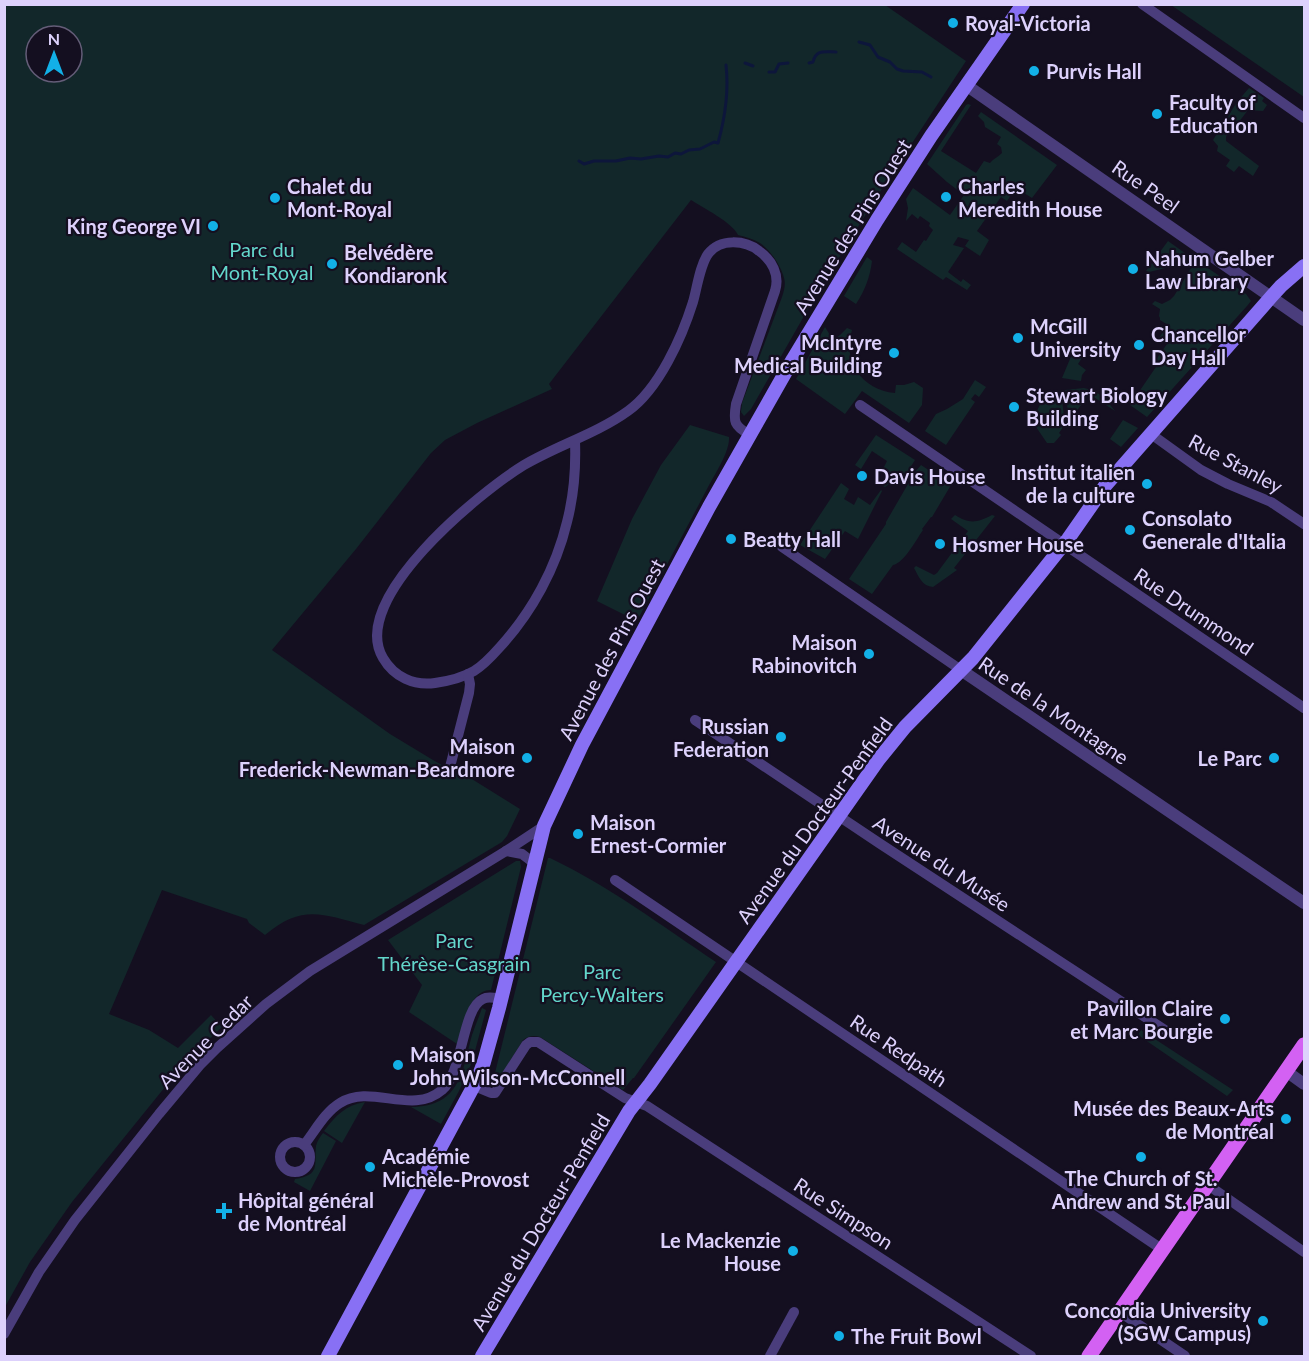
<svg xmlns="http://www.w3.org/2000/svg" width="1309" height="1361" viewBox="0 0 1309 1361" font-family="Lato,sans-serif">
<rect width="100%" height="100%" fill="#140f20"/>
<g fill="#12272a" fill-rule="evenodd">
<path d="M4,5H885L966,61L876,198L820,288L751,409L744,416L741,412L742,403L782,297C784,291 786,284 784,278C781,266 771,251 760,243C753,239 746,237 738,235C732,222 703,208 691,200L549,384L552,389L477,423L445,440L431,453L356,549L272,650L390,734L433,760L449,769L459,771L520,809L507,836L502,842L364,925C322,914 302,904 265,935L249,923L247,919L162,890L109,1014L149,1030L178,1048L211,1015L222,1027L194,1054L165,1087L72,1202L30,1262L5,1307ZM36,36H72V72H36Z"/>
<polygon points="1171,5 1304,5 1304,97"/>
<polygon points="1249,88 1264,98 1262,101 1267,105 1263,111 1248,110 1235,127 1228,133 1226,137 1226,141 1259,166 1253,176 1239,166 1234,172 1226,166 1230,160 1217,151 1218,146 1213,140 1237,102"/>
<path d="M968,104L971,105L941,151L976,173L984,161L990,163C993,159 998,157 1002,153L1001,147L997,144L1001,137L985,127L984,122L978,116L981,112L1057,165L1032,198L1016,188L1007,201L1001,197L977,231L989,240L980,256L965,246L969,240L958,237L953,245L964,248L948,272L961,282L963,279L971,285L967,290L946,277L943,280L897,249L902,242L916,252L924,240L926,241L933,230L929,226L930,223L920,216L918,219L912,214L906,221L908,208L906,199L913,188L950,215L964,195L947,182L927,164L966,105Z"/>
<polygon points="1168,241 1189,256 1178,265 1149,272 1146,271"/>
<path d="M867,257L872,261C870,277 865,290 856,304L844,296Z"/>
<polygon points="1196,260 1246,294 1251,301 1247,306 1147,417 1130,405 1158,364 1155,361 1167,344 1159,338 1168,325 1160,320 1160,318 1159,316 1160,309 1152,304 1155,301 1162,304 1170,300 1174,296"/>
<path d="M825,327L833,340L840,335L847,328L852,330C842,361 862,390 895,393L896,385H904L914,382L923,388L922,405L909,423L862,391L845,414L796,379Z"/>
<polygon points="1075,347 1089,347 1078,364 1086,370 1082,375 1081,381 1062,378"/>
<polygon points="975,380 986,387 979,397 975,394 971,399 975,402 946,445 925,431 936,414 947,409 963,399"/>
<path d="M1084,388C1100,392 1105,398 1115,411L1089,394L1073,416L1068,412L1065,390Z"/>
<polygon points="1061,391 1064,417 1067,421 1059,433 1061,435 1054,443 1047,443 1032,421 1046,392"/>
<polygon points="1123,420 1138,428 1121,447 1110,439"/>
<path d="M690,425L729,437C730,452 714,475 707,489C684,533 660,577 637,621L597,601L632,519L661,465Z"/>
<polygon points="876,435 915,460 908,471 885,487 883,486 891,474 883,469 887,461 872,451 861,469 855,465"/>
<path d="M921,465L951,485L932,517H931L922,529L923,530C916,540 904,563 893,565L872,594L849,579L886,524V522L915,472Z"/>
<polygon points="841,483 849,489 844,499 854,505 858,497 870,505 881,490 882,491 858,539 845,531 825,559 800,545"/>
<path d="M955,515C969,524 977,523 992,515L995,516L954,568L957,570L933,587C922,586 919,577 914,568L916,566L934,575L937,573L968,531L951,519Z"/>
<path d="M548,858H550C609,886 662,926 716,962L634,1078H633L623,1090L540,1037C534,1035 528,1036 523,1040L497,1082L493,1081Z"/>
<path d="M516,861H520L521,867L491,990C469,990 463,1027 457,1044L409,1012L422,985L388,940Z"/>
<path d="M482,1008L486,1010L472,1062L459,1091L441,1124L411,1107C422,1107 433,1105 443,1099C463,1086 466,1056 472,1035C475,1026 479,1017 482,1008Z"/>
<polygon points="1141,1030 1233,1090 1227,1096 1138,1035"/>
<path d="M365,1102L342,1143L324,1131C336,1115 346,1105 365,1102Z"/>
<path d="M323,1133L336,1141L310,1191L294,1182L295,1179C321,1175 314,1165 316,1146C317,1141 320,1137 323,1133Z"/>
</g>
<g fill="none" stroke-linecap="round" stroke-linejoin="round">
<g stroke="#0d163b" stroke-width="3">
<polyline points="859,42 870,45 878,57 890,62 897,69 903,71 922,72 931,77"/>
<polyline points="745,63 753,66"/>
<path d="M809,63L813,62C816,49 825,52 836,52"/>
<polyline points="769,72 775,72 779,64 788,63"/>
<path d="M579,161L584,164L594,161H616L630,158L641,159L659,156L668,157L675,153L681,154L689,150L700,149L714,142L718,143C725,118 729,92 726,65"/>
</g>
<g stroke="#4a3d7c" stroke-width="10">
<polyline points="1142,4 1304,118"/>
<polyline points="860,405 1304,708"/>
<polyline points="1151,434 1201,470 1228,484 1271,502 1304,524"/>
<path d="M575,441C576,468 574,495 567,522C556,568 532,612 500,647C492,656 484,665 474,671C462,678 449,681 435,683C414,686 394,677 383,658C348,599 480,492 524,465C558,445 596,434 628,411C659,389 682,337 693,302C697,288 700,265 708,254C720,238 745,240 759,251C772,260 780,275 775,291L736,404C733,422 734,426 750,435"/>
<polyline points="782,547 961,670"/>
<polyline points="695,720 879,843 1171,1034"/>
<polyline points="450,767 469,693 470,684 468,674"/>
<polyline points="506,851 522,854 534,863"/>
<polyline points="615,880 1163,1250"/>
<polyline points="474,1086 491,1093 495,1093 526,1045 530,1042 538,1042 625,1098 647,1106 1031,1356"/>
<circle cx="295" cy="1157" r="15"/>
<path d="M304,1145C315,1131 325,1112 340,1103C371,1083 412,1116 442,1090C463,1073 462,1008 483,999C488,996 495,998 501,999"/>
<polyline points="1208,1185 1304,1252"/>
<polyline points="1120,1312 1185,1356"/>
<polyline points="4,1334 39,1272 75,1220 159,1114 200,1065 217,1048 266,1004 310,971 506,851 544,826"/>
<polyline points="770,1356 794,1312"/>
</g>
<g stroke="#4a3d7c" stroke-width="12">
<polyline points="966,85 1304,320"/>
<polyline points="961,670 1304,903"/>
<polyline points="1286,1071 1304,1084"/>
</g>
<g stroke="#8870f4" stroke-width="14">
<polyline points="328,1356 478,1078 484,1062 499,1008 544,826 582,745 709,507 793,359 877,220 931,136 1023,4"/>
<polyline points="482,1356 629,1111 650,1084 879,759 905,727 973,658 1068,539 1105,486 1271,297 1281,286 1304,266"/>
</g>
<polyline stroke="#d361f3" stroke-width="15" points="1089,1356 1304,1045"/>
</g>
<g fill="#12b0e7" stroke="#140f20" stroke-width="2">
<circle cx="953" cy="23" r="6"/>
<circle cx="1034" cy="71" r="6"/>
<circle cx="1157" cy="114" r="6"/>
<circle cx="946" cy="197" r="6"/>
<circle cx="275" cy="198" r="6"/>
<circle cx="213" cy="226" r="6"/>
<circle cx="332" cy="264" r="6"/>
<circle cx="1133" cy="269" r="6"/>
<circle cx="1018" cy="338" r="6"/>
<circle cx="1139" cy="345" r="6"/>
<circle cx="894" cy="353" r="6"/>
<circle cx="1014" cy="407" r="6"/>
<circle cx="862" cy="476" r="6"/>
<circle cx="1147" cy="484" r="6"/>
<circle cx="1130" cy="530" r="6"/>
<circle cx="731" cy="539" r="6"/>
<circle cx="940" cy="544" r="6"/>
<circle cx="869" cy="654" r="6"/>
<circle cx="781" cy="737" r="6"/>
<circle cx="527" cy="758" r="6"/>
<circle cx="1274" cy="758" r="6"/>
<circle cx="578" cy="834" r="6"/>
<circle cx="1225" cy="1019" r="6"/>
<circle cx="398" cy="1065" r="6"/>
<circle cx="1286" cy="1119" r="6"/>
<circle cx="1141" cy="1157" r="6"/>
<circle cx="370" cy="1167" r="6"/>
<path d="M221 1202h6v6h6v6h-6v6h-6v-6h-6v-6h6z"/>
<circle cx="793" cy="1251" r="6"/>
<circle cx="1263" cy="1321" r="6"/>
<circle cx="839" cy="1336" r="6"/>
</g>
<g text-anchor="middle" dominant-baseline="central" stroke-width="4.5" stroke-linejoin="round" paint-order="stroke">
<g font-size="20" font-weight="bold" fill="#ddd1fc" stroke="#140f20" text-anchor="start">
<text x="965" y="23">Royal-Victoria</text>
<text x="1046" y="71">Purvis Hall</text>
<text x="1169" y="102">Faculty of<tspan x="1169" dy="23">Education</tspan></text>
<text x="287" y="186">Chalet du<tspan x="287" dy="23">Mont-Royal</tspan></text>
<text x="958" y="186">Charles<tspan x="958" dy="23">Meredith House</tspan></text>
<text x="201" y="226" text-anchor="end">King George VI</text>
<text x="344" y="252">Belvédère<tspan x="344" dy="23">Kondiaronk</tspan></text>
<text x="1145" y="258">Nahum Gelber<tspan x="1145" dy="23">Law Library</tspan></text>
<text x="1030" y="326">McGill<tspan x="1030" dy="23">University</tspan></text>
<text x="1151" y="334">Chancellor<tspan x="1151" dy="23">Day Hall</tspan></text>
<text x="882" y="342" text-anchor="end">McIntyre<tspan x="882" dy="23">Medical Building</tspan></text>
<text x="1026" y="395">Stewart Biology<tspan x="1026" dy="23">Building</tspan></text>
<text x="1135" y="472" text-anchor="end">Institut italien<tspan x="1135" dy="23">de la culture</tspan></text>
<text x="874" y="476">Davis House</text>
<text x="1142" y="518">Consolato<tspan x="1142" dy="23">Generale d'Italia</tspan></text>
<text x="743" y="539">Beatty Hall</text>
<text x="952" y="544">Hosmer House</text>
<text x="857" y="642" text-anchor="end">Maison<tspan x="857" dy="23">Rabinovitch</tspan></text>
<text x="769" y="726" text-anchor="end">Russian<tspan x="769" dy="23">Federation</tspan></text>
<text x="515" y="746" text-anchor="end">Maison<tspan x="515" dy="23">Frederick-Newman-Beardmore</tspan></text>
<text x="1262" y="758" text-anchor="end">Le Parc</text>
<text x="590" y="822">Maison<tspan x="590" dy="23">Ernest-Cormier</tspan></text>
<text x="1213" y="1008" text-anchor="end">Pavillon Claire<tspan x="1213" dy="23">et Marc Bourgie</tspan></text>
<text x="410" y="1054">Maison<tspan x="410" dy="23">John-Wilson-McConnell</tspan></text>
<text x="1274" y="1108" text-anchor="end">Musée des Beaux-Arts<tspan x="1274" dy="23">de Montréal</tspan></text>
<text x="382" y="1156">Académie<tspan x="382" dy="23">Michèle-Provost</tspan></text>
<text x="1141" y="1178" text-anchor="middle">The Church of St.<tspan x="1141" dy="23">Andrew and St. Paul</tspan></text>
<text x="238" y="1200">Hôpital général<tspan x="238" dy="23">de Montréal</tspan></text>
<text x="781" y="1240" text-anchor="end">Le Mackenzie<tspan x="781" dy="23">House</tspan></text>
<text x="1251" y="1310" text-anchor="end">Concordia University<tspan x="1251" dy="23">(SGW Campus)</tspan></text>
<text x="851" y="1336">The Fruit Bowl</text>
</g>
<g font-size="20" fill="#ddd1fc" stroke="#140f20">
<text transform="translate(1146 186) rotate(35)">Rue Peel</text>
<text transform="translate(852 226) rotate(-58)">Avenue des Pins Ouest</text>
<text transform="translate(1236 463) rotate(28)">Rue Stanley</text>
<text transform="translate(1194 611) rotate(34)">Rue Drummond</text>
<text transform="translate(611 649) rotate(-62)">Avenue des Pins Ouest</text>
<text transform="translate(1054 710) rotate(34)">Rue de la Montagne</text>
<text transform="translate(814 820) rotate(-54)">Avenue du Docteur-Penfield</text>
<text transform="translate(942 863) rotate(33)">Avenue du Musée</text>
<text transform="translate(205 1041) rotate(-45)">Avenue Cedar</text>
<text transform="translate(899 1050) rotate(34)">Rue Redpath</text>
<text transform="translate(844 1213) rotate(33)">Rue Simpson</text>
<text transform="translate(540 1222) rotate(-59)">Avenue du Docteur-Penfield</text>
</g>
<g font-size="20" fill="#63d6cb" stroke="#140f20">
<text x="262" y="249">Parc du<tspan x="262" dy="23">Mont-Royal</tspan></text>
<text x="454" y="940">Parc<tspan x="454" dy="23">Thérèse-Casgrain</tspan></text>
<text x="602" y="971">Parc<tspan x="602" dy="23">Percy-Walters</tspan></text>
</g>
</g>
<rect width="1309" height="1361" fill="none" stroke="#ddd1fc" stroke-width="12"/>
<g transform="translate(54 54)"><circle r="28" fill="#140f20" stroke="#645d78" stroke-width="1.5"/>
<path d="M0-4.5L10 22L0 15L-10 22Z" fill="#12b0e7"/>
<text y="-9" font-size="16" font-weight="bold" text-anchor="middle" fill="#ddd1fc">N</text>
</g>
</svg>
